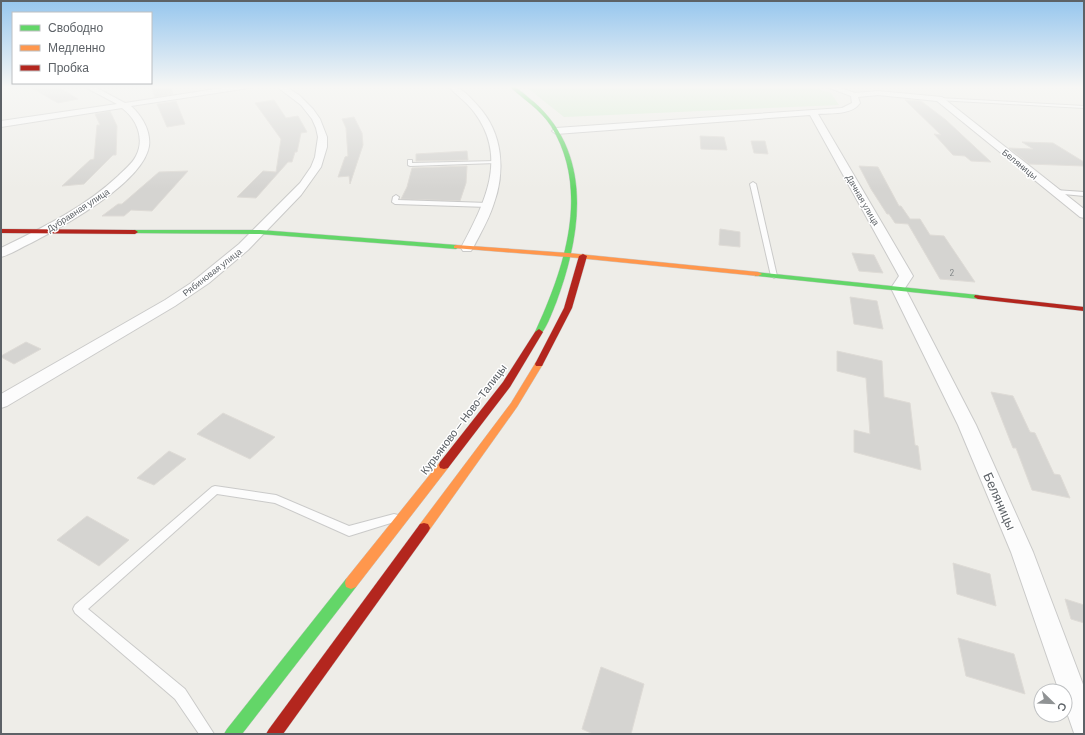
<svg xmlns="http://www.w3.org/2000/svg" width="1085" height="735" viewBox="0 0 1085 735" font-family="Barlow,sans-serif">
<rect width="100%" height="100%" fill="#eeede8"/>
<polygon fill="#d5ecd1" points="525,86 807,86 831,93 839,105 564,117"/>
<g fill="#d5d4d1" stroke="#dedbd6">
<polygon points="28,86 57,86 78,99 58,103"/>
<polygon points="151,86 170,86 173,94 155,97"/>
<polygon points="274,100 286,118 298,116 307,132 301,133 297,152 295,152 292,162 288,162 256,198 237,197 263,171 276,172 281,139 255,103"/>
<polygon points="905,100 921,101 946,120 991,162 971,161 965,156 953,155 934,134 941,135"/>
<polygon points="176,101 185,124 167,127 157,104"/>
<polygon points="110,111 117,126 116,155 113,155 84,184 62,186 90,160 94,159 97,125 100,125 95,114"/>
<polygon points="354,117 362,133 363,145 350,184 349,176 338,177 345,157 348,156 346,128 342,119"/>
<polygon points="700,136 724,137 727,150 701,149"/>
<polygon points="751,141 765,141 768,154 754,153"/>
<polygon points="1022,142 1053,143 1084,162 1084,166 1029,164 1009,148 1033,149"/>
<polygon points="467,151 468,160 416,161 416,154"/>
<polygon points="467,166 466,183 460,201 401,199 407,187 412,168"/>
<polygon points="859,166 878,167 899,206 901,206 910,219 920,219 930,235 944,236 975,282 940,279 908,224 895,223 889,214 887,214 871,189"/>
<polygon points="188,171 152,211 131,210 124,216 102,216 118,204 122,204 159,172"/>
<polygon points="720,229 740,232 740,247 719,245"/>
<polygon points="852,253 874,255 883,273 859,271"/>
<polygon points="850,297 877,301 883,329 854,324"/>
<polygon points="26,342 41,349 14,364 1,357 1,356"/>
<polygon points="837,351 882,361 884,397 910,403 915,445 918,446 921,470 854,452 854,430 870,434 866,378 837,371"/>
<polygon points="991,392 1013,396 1030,432 1035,433 1054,474 1060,475 1070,498 1032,490 1016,448 1013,448"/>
<polygon points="223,413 275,437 250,459 197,434"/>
<polygon points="169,451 186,459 154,485 137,478"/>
<polygon points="87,516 129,540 99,566 57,540"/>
<polygon points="953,563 990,574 996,606 957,594"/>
<polygon points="1065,599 1084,605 1084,623 1071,619"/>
<polygon points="958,638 1014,654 1025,694 966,676"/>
<polygon points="601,667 644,684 631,734 593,734 582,729"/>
</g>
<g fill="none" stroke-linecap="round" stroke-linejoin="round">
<defs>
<g id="lane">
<polygon points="939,98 1084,106 1084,108 938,100"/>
<polygon points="408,160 412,160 412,163 496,161 498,162 496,163 410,166 408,165"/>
<polygon points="753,182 756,184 777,276 774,278 771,276 750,184"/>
<polygon points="1055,190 1084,192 1084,196 1053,193 1053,191"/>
<polygon points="396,195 399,197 398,200 488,203 491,205 488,207 395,204 392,202 393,197"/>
<polygon points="215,486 276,495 349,526 394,514 398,515 399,518 398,521 394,522 349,536 275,503 217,494 88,609 185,689 214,734 199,734 175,699 75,613 73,609 75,605 212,487"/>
</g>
<g id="street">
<path d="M83,86H93L125,103L235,86H253L249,88L131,106C142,116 151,131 149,146C143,183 62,227 31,243C22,247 12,254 1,257V248C42,228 84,208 118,176C124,170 132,164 136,156C145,139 137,119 122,108L1,127V121L117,104Z"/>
<polygon points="276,86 285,86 299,95 313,109 320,119 327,137 327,147 321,167 301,195 248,250 209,283 175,306 7,406 1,408 1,394 165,300 191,283 239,244 300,183 311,167 315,157 318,137 316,128 312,119 301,105"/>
<path d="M448,86C461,86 469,96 478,106C503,133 506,172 493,206C488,221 480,234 473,248L471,251H463L461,248C484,204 509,158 474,112C467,102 456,95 448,86Z"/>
<path d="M824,86H835L855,93L878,91L942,97L1084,209V218L1080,217L937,101L878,95L858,97L860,103C852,115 831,113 818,114L913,276L905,288L976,425L1033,552L1084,687V734L1074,733L1065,707V691H1059L1011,552L958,425L891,288L899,276L810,115L556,134L552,131L556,128L842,108L852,103L851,96Z"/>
</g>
<g id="fast">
<path d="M509,86C518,86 527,97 534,102C594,155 581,236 556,303C553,310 545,333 539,335L535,332C564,269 591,191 551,126C540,109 523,99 509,86Z"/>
<polygon points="135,230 260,230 456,245 459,247 456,249 260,234 133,233 133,231"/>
<polygon points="755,272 978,295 982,297 978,299 758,276 755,276"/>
<polygon points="351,577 356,579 357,583 356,587 242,734 224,734 227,729 346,579"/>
</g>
<g id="slow">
<polygon points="456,245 568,253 758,272 762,274 758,276 568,257 454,248 454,246"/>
<polygon points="539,361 543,364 517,407 428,532 424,533 420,532 418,528 420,524 511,403 536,362"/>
<polygon points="444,461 448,462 449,465 448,468 356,587 351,589 346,587 345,583 346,579 440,462"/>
</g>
<g id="jam">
<polygon points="1,229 135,230 138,232 135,234 1,233"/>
<polygon points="583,254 587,256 572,308 543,364 542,366 536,366 535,364 564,308 579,256"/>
<polygon points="975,295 1084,307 1084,311 978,299 974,297"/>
<polygon points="539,329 543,332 510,387 448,468 444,469 440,468 439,465 440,462 503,382 535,332"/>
<polygon points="424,523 428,524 430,528 428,532 283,734 266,734 269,729 420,524"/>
</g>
</defs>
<use href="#lane" stroke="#cacac9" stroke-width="2"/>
<use href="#street" stroke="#cacac9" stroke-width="2"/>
<use href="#fast" stroke="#c9cac9" stroke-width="1"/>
<use href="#slow" stroke="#c9cac9" stroke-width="1"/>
<use href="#jam" stroke="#c9cac9" stroke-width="1"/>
<use href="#lane" fill="#fcfcfc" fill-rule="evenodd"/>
<use href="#street" fill="#fcfcfc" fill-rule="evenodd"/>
<use href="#fast" fill="#63d668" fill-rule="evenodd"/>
<use href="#slow" fill="#ff974d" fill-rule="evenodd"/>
<use href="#jam" fill="#b3261e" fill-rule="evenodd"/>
</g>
<linearGradient id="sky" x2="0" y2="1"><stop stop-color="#96c6ee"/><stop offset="0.46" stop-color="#f7f7f5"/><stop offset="1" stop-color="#f7f7f5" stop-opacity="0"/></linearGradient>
<rect width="1085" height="189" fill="url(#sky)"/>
<g text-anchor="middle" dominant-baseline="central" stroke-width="3" stroke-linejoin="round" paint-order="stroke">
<g font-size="9" fill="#5d6267" stroke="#fff">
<text transform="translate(1020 164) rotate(39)">Беляницы</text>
<text transform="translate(863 200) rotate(60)">Дачная улица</text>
<text transform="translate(78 210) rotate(-33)">Дубравная улица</text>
<text transform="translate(212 272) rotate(-38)">Рябиновая улица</text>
</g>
<g font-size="9" fill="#7c8082">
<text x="952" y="272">2</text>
</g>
<g font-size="11" fill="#5d6267" stroke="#fff">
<text transform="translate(463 419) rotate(-53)">Курьяново — Ново-Талицы</text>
</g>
<g font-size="13" fill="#5d6267" stroke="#fff">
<text transform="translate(1000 501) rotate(66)">Беляницы</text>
</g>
</g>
<rect width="1085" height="735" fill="none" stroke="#5d6267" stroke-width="4"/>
<rect x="12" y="12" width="140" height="72" fill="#ffffff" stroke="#bec0c2"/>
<rect x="20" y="25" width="20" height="6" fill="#63d668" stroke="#bec0c2"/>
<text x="48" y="32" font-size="12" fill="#5d6267">Свободно</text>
<rect x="20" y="45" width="20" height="6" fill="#ff974d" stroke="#bec0c2"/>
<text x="48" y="52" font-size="12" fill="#5d6267">Медленно</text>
<rect x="20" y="65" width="20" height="6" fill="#b3261e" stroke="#bec0c2"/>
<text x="48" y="72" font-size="12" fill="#5d6267">Пробка</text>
<g transform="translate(1053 703) rotate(113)"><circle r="19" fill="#ffffff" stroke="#bec0c2"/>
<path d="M0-3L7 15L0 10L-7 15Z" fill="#909394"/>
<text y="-6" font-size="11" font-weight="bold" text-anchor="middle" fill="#5d6267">С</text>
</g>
</svg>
